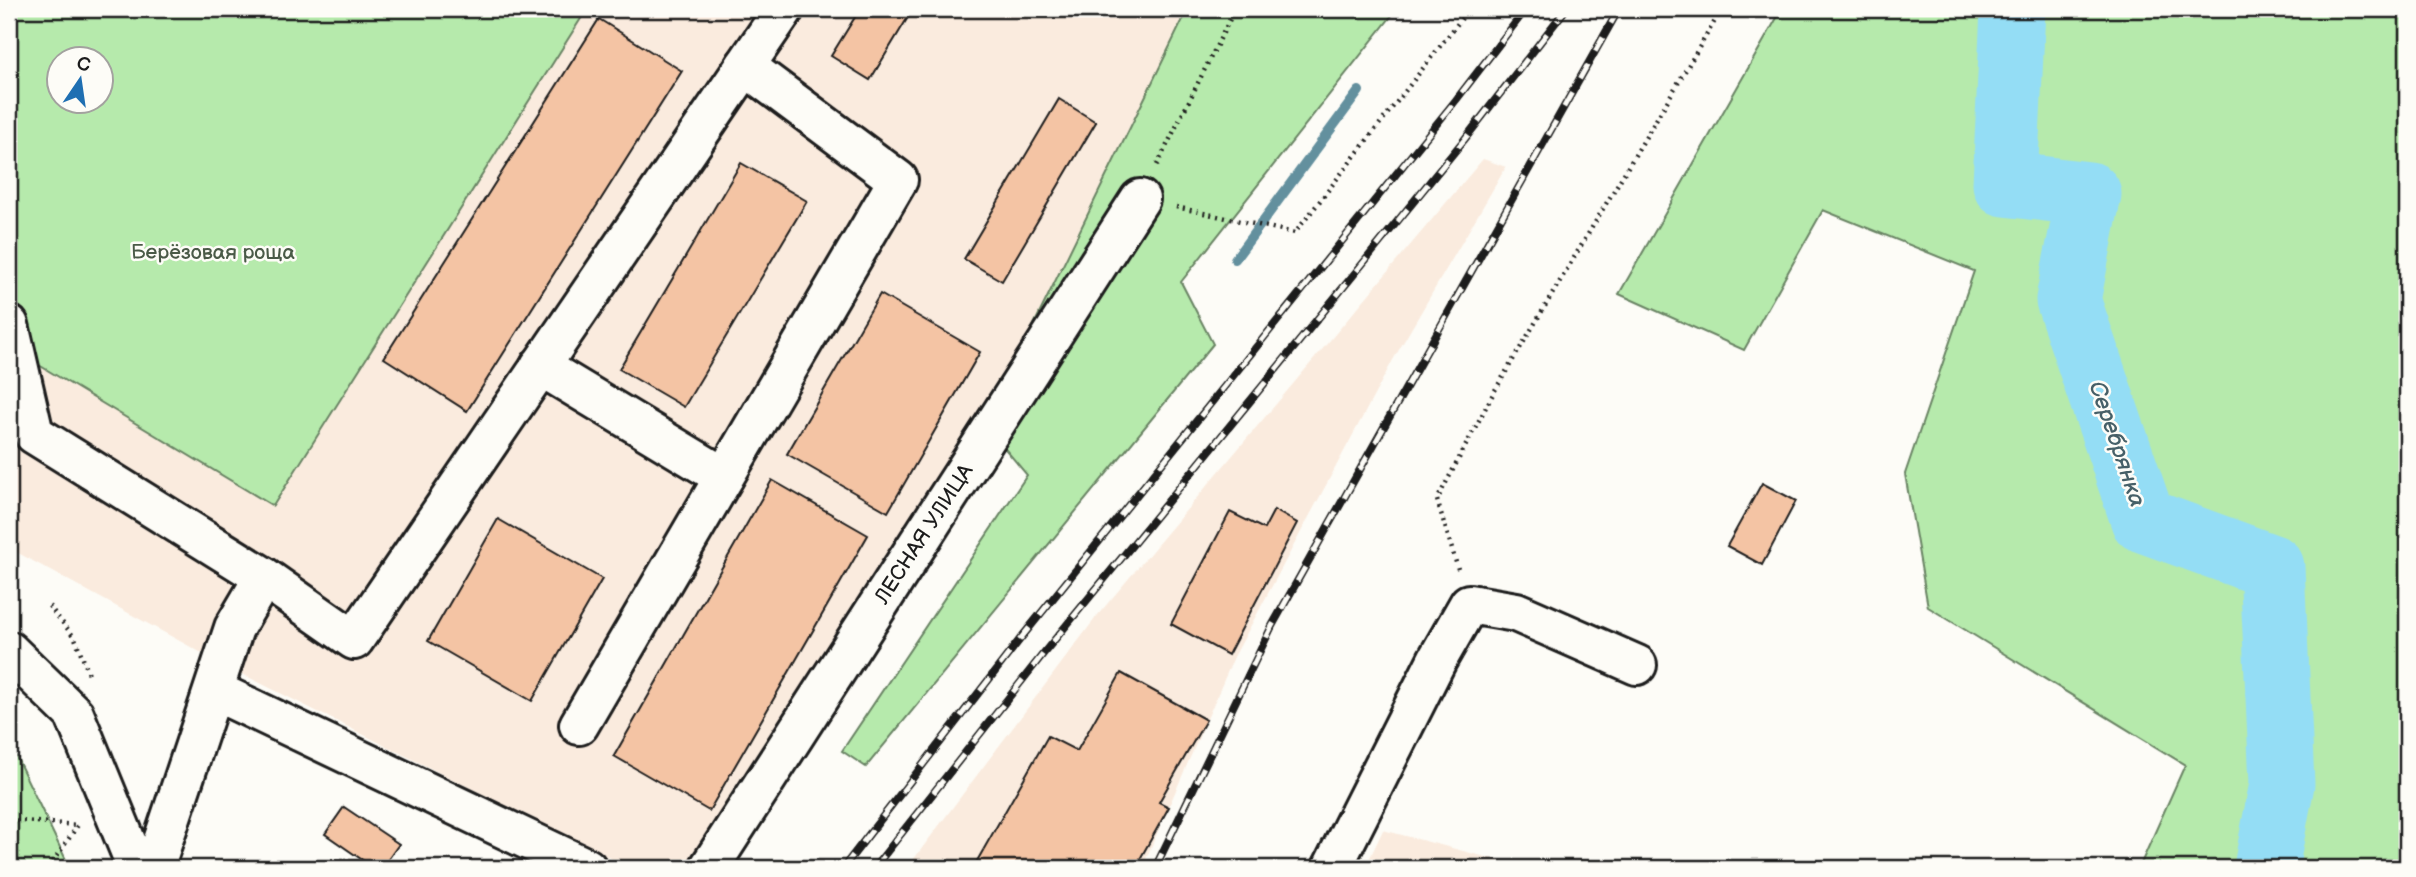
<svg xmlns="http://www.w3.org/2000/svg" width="2416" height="877" viewBox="0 0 2416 877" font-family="'Balsamiq Sans',sans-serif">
<rect width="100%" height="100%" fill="#fdfcf7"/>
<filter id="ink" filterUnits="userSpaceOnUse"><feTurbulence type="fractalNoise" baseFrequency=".0143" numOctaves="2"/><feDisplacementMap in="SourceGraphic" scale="14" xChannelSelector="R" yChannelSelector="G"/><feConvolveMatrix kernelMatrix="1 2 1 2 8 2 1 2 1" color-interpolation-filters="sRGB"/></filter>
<g filter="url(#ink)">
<g fill="#faebde" fill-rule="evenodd">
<path d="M9,9H1188L985,425L685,868H630L222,664L9,548ZM60,60H102V102H60Z"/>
<polygon points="1483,159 1506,167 1393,360 1234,657 1142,868 907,868 1097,616"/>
<polygon points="1383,830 1528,868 1365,868"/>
</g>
<g fill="#b6eaac" stroke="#698364" stroke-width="2" fill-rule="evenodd">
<path d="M9,9H587L273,506L9,347ZM60,60H102V102H60Z"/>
<polygon points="1188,9 1397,9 1181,282 1213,344 866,767 842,751 1027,475 985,425"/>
<polygon points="1782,9 2407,9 2407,868 2139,868 2185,765 1928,607 1905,474 1974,271 1823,210 1744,350 1619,294"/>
<polygon points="9,742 70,868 9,868"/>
</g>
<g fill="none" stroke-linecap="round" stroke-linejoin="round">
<polyline stroke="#64909e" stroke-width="10" points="1235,259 1359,91"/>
<polyline stroke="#94ddf5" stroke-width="65" points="2013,9 2005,184 2089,194 2068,300 2143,520 2272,567 2282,784 2266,868"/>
</g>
<g fill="#f4c4a4" stroke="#1c1c1c" stroke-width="2">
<polygon points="860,9 913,9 870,80 831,56"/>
<polygon points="599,19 682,71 467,411 384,358"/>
<polygon points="1059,99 1096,122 1002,281 964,259"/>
<polygon points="741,163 807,201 684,407 619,369"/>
<polygon points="880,294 980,352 888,512 787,454"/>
<polygon points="772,480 868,535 709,811 614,756"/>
<polygon points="1762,483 1796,501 1762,565 1727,546"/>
<polygon points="1274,510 1297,523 1228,655 1171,624 1230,512 1264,529"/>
<polygon points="498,519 602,579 532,701 428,641"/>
<polygon points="1121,673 1206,720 1159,802 1169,807 1135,868 973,868 1048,736 1077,751"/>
<polygon points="344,807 399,844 382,868 374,868 325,834"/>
</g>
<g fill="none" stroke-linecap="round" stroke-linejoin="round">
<defs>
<g id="minor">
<polyline points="9,325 34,434 264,577 234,628 154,868"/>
<polyline points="540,366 724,477"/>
<polyline points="264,577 354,640 784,9"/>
<polyline points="9,651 74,714 137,868"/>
<polyline points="215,691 587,868"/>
<polyline points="579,725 898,180 745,66"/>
<polyline points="709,868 1140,199"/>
<polyline points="1332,868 1437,660 1469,604 1516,612 1637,665"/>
</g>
</defs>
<use href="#minor" stroke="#1c1c1c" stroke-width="44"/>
<g stroke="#1c1c1c" stroke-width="4.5" stroke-dasharray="2 5" stroke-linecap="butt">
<polyline points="1157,165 1235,9"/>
<polyline points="1176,207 1295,233 1469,9"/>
<polyline points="1458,569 1437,500 1494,392 1722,9"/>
<polyline points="49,606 75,638 89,674"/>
<polyline points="9,820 78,825 49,868"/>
</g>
<use href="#minor" stroke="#fdfcf7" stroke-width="38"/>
<defs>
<g id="rail">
<polyline points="843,868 1021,638 1456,100 1526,9"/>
<polyline points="874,868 1047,649 1464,140 1566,9"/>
<polyline points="1155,868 1272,626 1619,9"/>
</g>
</defs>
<use href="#rail" stroke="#1c1c1c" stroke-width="8"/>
<use href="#rail" stroke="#fdfcf7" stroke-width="5" stroke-dasharray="16" stroke-linecap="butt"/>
</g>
</g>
<g text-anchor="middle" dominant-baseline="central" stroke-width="5" stroke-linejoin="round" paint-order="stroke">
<g font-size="21" fill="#4a5a47" stroke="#fdfcf7">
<text x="213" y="252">Берёзовая роща</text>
</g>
<g font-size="21" fill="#1c1c1c" stroke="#fdfcf7">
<text transform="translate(924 534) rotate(-57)">ЛЕСНАЯ УЛИЦА</text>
</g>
<g font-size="23" font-style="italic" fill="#466068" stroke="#fdfcf7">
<text transform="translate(2117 444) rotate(71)">Серебрянка</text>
</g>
</g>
<rect width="2416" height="877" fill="none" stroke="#fdfcf7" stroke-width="35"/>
<rect x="18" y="18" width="2381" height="842" fill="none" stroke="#1c1c1c" stroke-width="2.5" filter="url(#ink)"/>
<g transform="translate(80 80) rotate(13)"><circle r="33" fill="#fdfcf7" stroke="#a3a29f" stroke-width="2"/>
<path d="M0-5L12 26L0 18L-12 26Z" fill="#1f6fb2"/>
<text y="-10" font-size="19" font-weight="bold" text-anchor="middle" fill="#1c1c1c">С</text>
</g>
</svg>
